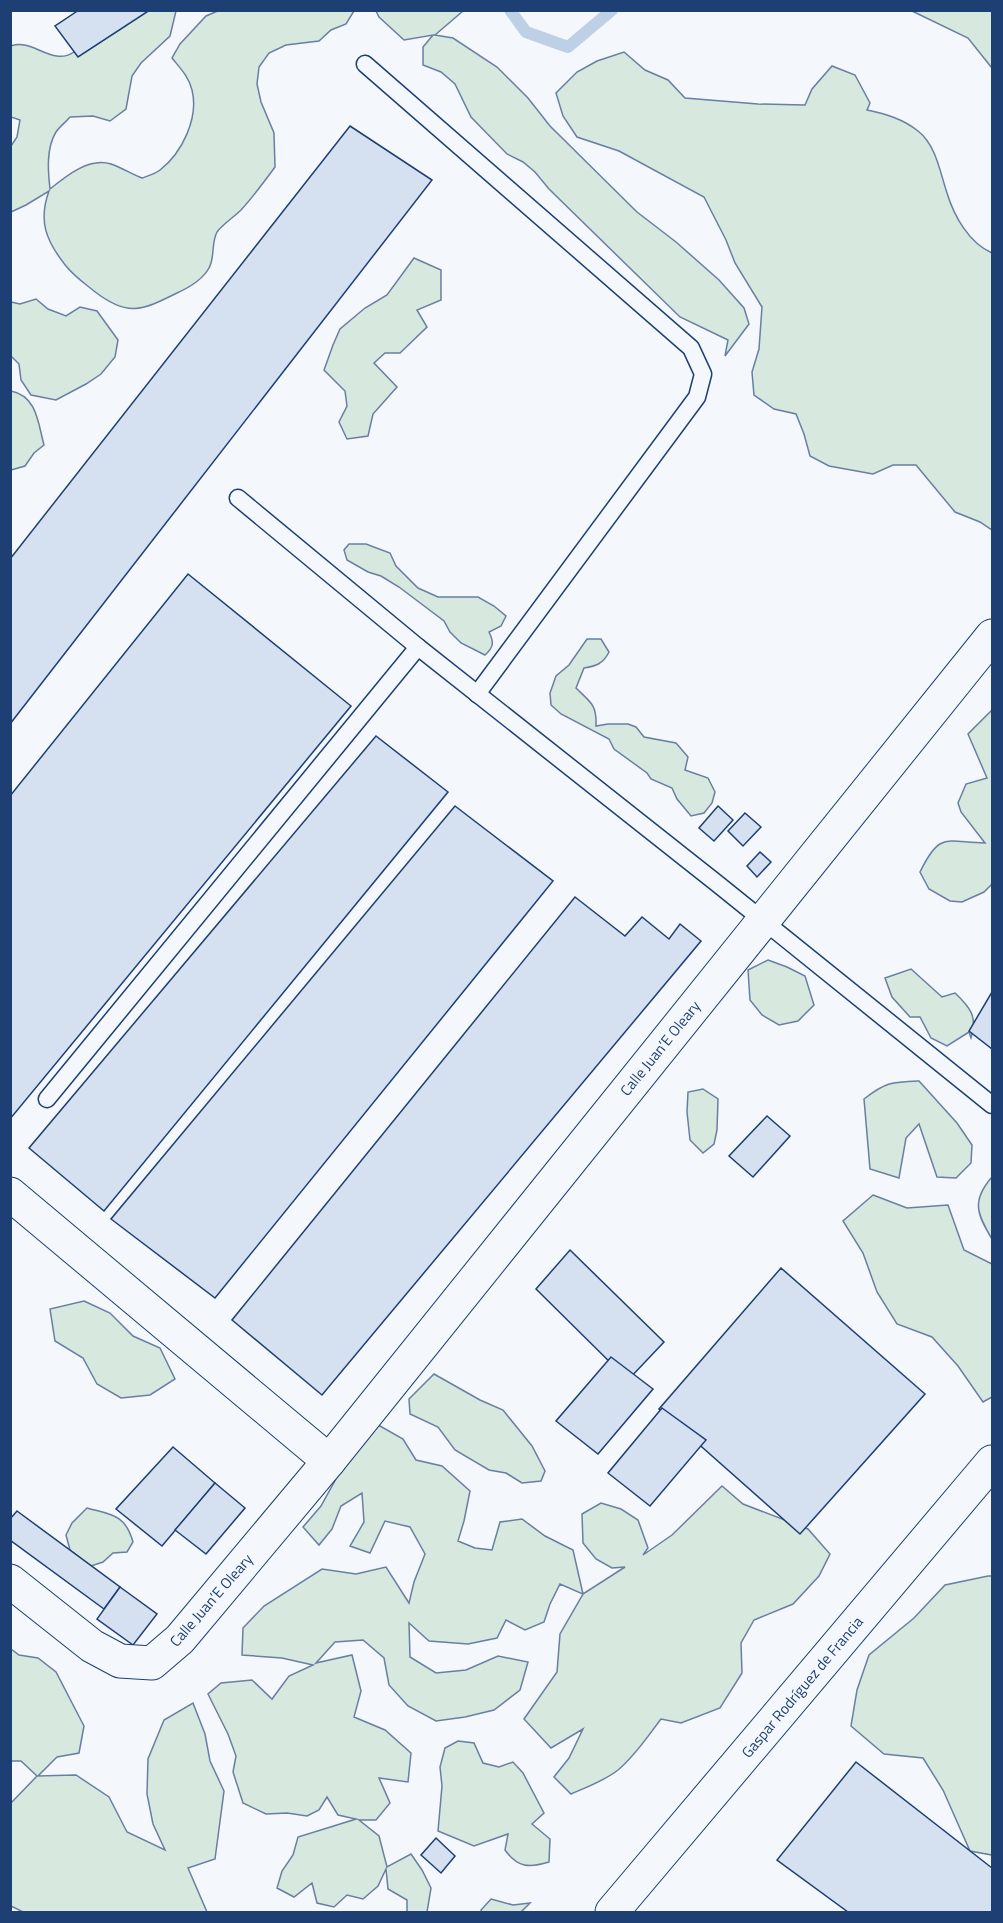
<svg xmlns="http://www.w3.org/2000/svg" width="1003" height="1923" viewBox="0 0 1003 1923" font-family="'Titillium Web',sans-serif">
<rect width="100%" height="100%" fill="#f4f7fb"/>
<g fill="#d7e8df" stroke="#687fa3" stroke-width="1.5">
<path d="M220,10L354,11L346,24L331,30L319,41L286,45L269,53L259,67L257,84L261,102L274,133L275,167C264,182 253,197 241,210C234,217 223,224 217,232C211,243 215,258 209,268C203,279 188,288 177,293C141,311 127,317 94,291C84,283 74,276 66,266C46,241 38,221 49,191L26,205L11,212V146L17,137L20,120L11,117V46C33,38 52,67 74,52C81,47 94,19 99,11H176L170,36L141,63L132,76L126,109L110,121L93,116L70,117C66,122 60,126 56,132C46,148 48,172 50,189C66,176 89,157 111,164C122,168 132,174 142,178C148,176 155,174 160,170C182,153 199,118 192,90C189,77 180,68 172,58L180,44L206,16Z"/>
<polygon points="376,11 463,11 435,35 453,38 497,67 528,98 550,126 637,212 676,242 719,280 744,308 749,324 725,356 728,340 680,317 549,189 535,172 523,162 507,154 471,117 455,84 441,72 423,65 423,47 433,35 404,40 379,17"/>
<polygon points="912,11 992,11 992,68 968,38"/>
<path d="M624,52L645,70L668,80L685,98L758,104L805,105L812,89L832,66L855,75L870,103L867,110C886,114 903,119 918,131C936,145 940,172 947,193C954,216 969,243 992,253V530L980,522L955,512L916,465H893L873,474L829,466L810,456L804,434L796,414L774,409L754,395L752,372L759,349L762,307L735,263L726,240L704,197L619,151L577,137L563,116L556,93L577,72L597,61Z"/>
<polygon points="414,258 441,270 441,300 417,310 427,327 400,353 385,353 374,363 397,387 373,414 368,436 347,439 339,422 347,406 345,391 324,370 333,345 340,329 365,308 387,295"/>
<polygon points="36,299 48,309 66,316 80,307 97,311 118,340 115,357 101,374 86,384 56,400 31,395 21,380 19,364 11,356 11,302 20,304"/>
<path d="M11,391C37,396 38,423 44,445L34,453L25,466L11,470Z"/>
<path d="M349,544H366L390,553L396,566L418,588L438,597H478L494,606L506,616L501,626L489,632C494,642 494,647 485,655L461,643L450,632L444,621L399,587L381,576L368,572L347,560L344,550Z"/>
<path d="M587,639H601L609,652C603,664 596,666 584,668L576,688C590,702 597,704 596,726L608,724H628L636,727L644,737L676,743L688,757L685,770L708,778L715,792L712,803L704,813L691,816L677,799L672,788L651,779L647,773L614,749L609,739L561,714L551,705L550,693L556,676L569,665Z"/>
<path d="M992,710V884L984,892L962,902L950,901L929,889L920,872C940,831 946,842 985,843L961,812L958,803L966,784L987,778L968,734Z"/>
<polygon points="768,960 787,967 805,976 814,1005 798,1021 779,1025 762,1015 750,1000 748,970"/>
<path d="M911,969L942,997L955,993C970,1007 978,1017 971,1038L969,1032L947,1046L931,1038L920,1017H910L892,997L885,978Z"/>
<path d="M919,1081L957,1123L972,1145L971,1163L956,1178L937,1177L919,1124L906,1138L899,1178L870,1169L864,1099C886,1082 892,1082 919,1081Z"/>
<polygon points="703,1089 718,1099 717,1130 714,1144 703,1153 690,1140 687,1112 688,1092"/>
<path d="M992,1177V1239C977,1214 971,1201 992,1177Z"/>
<polygon points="873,1195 907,1208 948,1205 964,1250 992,1264 992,1397 983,1402 958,1366 932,1337 897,1324 877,1292 863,1253 843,1221"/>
<polygon points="84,1301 110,1313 133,1336 160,1348 175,1379 150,1395 121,1398 97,1384 83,1358 55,1341 50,1309"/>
<polygon points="434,1374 480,1400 503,1410 532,1446 545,1471 541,1481 522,1483 506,1473 489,1470 455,1450 438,1427 410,1414 409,1399"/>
<path d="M373,1422L403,1439L416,1460L442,1466L470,1491L464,1521L458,1541L475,1548L492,1550L500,1522L522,1519L545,1536L573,1550L583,1594L625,1567L612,1568L596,1559L583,1543L582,1514L601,1503L621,1509L638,1520L648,1548L643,1555L672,1535L722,1486L743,1504L808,1529L830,1554L819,1576L793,1604L754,1620L741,1643L742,1673L720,1708L681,1723L661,1719C648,1736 635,1756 618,1770C604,1781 587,1787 571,1794L554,1777L569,1758L583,1729L551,1748L524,1719L557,1672L560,1634L583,1594L560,1584L550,1604L544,1622L525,1630L506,1620L497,1638L468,1644L429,1641L409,1623L410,1657L436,1673L466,1670L498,1656L528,1662L520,1690L494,1710L465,1717L436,1721L408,1706L389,1685L384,1658L363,1640L335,1642L316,1663L352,1655L361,1691L354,1717L385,1730L411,1753L408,1782L379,1778L390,1803L376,1820H359L379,1836L387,1867L411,1854L422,1870L431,1888L427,1912H407V1900L388,1889L386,1869L378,1886L363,1899L347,1895L334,1907L317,1903L312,1883L294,1897L277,1888L282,1871L293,1855L298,1837L356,1819L338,1815L327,1797L319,1810L307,1816L287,1813L266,1814L243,1803L233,1772L236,1756L228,1734L208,1694L221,1683L252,1680L272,1699L289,1676L313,1665L282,1658L242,1655L243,1628L264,1606L322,1569L356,1574L386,1567L409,1603L414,1582L425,1554L410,1527L385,1521L370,1553L350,1546L364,1522L362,1493L341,1506L332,1529L319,1545L303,1527L321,1506L347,1459Z"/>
<path d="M87,1508C112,1515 125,1514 133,1542L127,1552L113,1553L103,1562L91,1566L70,1550L66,1535L72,1523Z"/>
<polygon points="988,1576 992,1576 992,1855 970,1851 943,1790 923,1758 884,1754 851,1726 857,1690 869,1655 914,1618 945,1585"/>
<polygon points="11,1649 19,1655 38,1658 56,1672 84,1726 79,1753 57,1757 38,1776 76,1775 109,1797 127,1832 165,1850 153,1824 147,1794 148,1759 164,1720 193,1703 205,1734 210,1761 224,1791 215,1859 188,1868 207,1912 23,1912 11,1906 11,1803 37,1776 21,1761 11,1761"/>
<path d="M458,1741L474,1743L483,1763L499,1767L513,1762L523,1773L544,1813L532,1824L550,1839L549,1862C529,1868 518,1868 505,1850L508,1834L474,1846L438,1831L442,1786L440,1767L445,1748Z"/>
<polygon points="491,1899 513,1905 530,1903 521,1912 482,1912 481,1910"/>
</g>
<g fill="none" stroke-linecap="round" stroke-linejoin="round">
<polyline stroke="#bed0e5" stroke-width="12" points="510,10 526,32 568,47 612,10"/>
</g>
<g fill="#d5e0f0" stroke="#1d3f73" stroke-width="1.5">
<polygon points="79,10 150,10 78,57 55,26"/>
<polygon points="350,126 432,180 10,724 10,559"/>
<polygon points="188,574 351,706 10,1119 10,796"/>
<polygon points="376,736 448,792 104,1211 29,1148"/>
<polygon points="455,806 553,881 215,1298 111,1219"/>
<polygon points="718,806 733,820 714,841 699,828"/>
<polygon points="745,813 761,827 743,846 728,831"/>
<polygon points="760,852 771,862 757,877 747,866"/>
<polygon points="575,897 625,936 642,917 669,939 680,924 701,941 322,1395 232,1320"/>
<polygon points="992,992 992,1049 969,1031"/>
<polygon points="767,1116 790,1136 753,1177 729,1156"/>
<polygon points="570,1250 664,1342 628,1380 536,1289"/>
<polygon points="781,1268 925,1394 800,1534 659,1409"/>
<polygon points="611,1357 653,1389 598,1454 556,1421"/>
<polygon points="662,1408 706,1440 650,1506 608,1473"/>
<polygon points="173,1447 215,1483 162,1546 116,1509"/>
<polygon points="215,1483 245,1508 206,1554 175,1530"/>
<polygon points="17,1511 120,1587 104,1609 10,1540 10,1519"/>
<polygon points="120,1587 157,1614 133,1645 97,1619"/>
<polygon points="856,1762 992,1868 992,1912 848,1912 777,1860"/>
<polygon points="436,1838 455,1856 441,1873 421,1855"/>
</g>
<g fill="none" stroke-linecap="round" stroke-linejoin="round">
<defs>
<g id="service">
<polyline points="365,64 691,348 703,374 697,397 477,694"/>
<polyline points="238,498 418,647 719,885 992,1105"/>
<polyline points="47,1099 418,647"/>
</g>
<g id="minor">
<polyline points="10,1194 329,1461"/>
<polyline points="10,1581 92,1646 120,1661 152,1663 180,1639 329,1461 992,636"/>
<polyline points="612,1912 992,1462"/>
</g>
</defs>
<use href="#service" stroke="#1d3f73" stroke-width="19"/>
<use href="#minor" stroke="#1d3f73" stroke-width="35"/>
<use href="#service" stroke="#f4f7fb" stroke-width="16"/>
<use href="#minor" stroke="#f4f7fb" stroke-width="33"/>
</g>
<g text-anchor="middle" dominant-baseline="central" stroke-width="4.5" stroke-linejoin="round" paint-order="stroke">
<g font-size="15" fill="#1d3f73" stroke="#f4f7fb">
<text transform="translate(660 1048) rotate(-51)">Calle Juan’E Oleary</text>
<text transform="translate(211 1600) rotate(-49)">Calle Juan’E Oleary</text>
<text transform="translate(802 1687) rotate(-50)">Gaspar Rodríguez de Francia</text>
</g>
</g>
<rect width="1003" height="1923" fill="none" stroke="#1d3f73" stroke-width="24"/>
</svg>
